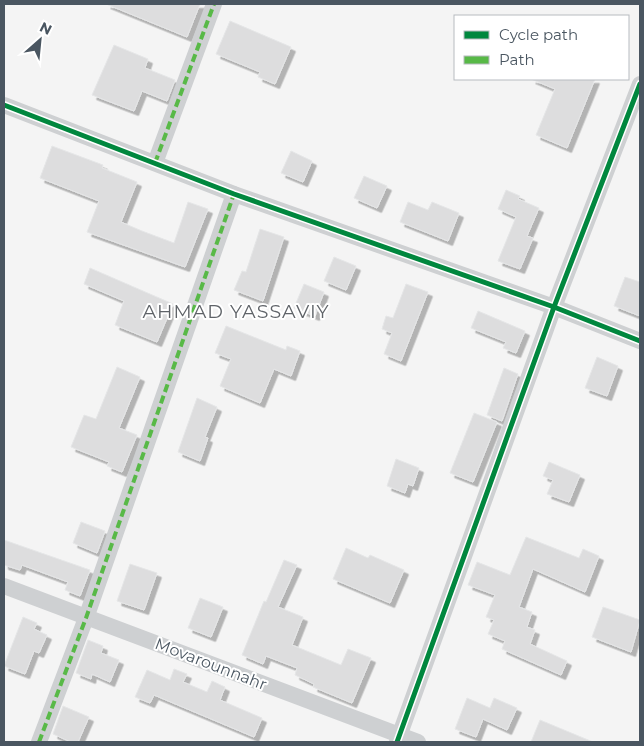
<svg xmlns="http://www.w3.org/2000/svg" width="644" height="746" viewBox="0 0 644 746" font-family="Montserrat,sans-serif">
<defs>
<filter id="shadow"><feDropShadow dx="4.5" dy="4.5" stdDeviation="0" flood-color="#0004"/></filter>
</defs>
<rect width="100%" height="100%" fill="#f4f4f4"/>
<g fill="#ddddde" stroke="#e5e6e7" filter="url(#shadow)">
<polygon points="106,4 200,4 187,37"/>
<polygon points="230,21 291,47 275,84 258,77 260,72 216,54"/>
<polygon points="114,45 148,59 145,68 175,80 167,101 142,91 134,111 92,95"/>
<polygon points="531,79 595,79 567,148 536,135 555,89"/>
<polygon points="52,146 103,165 102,168 137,182 121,222 142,231 174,243 188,202 208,209 185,267 87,232 99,201 40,178"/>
<polygon points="291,151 312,161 303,182 281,173"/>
<polygon points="364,176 387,186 377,208 354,198"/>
<polygon points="506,190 520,196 518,199 539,208 527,236 533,238 520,269 498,261 516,217 498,209"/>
<polygon points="408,202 428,210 432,202 459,213 448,241 400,222"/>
<polygon points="260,229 284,237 263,301 234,290 242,271 246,272"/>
<polygon points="334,257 356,266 346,290 324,281"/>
<polygon points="90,268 173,304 157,342 115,325 124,301 84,284"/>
<polygon points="625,277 640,282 640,316 614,306"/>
<polygon points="304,284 324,292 315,316 294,308"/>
<polygon points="406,284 428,292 401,361 384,354 392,333 382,329 386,316 393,318"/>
<polygon points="478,311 525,331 516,353 503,348 506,342 471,328"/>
<polygon points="226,326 286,350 287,346 300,351 291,376 274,369 260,403 220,386 231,359 215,353"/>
<polygon points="597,357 618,366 607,396 585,388"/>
<polygon points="117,367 140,377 119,428 137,435 122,472 107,466 109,462 71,447 84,415 96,419"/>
<polygon points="504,368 518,374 502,421 487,415"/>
<polygon points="197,398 217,407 205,437 208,438 200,461 178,452"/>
<polygon points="474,413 497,422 473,482 450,473"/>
<polygon points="396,459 419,468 413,486 408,484 405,493 387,486"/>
<polygon points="549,462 580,475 569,502 547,494 553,480 543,476"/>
<polygon points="81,522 105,531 97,553 73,543"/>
<polygon points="526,537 579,558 583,549 599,556 585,592 533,569 519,607 532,612 527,627 535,630 530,644 567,661 561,675 502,649 505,641 488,634 494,620 486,617 495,595 468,585 477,562 510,575"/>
<polygon points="4,540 90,570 80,596 65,590 68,582 22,565 20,570 4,565"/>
<polygon points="346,548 368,558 370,555 404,570 390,603 333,579"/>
<polygon points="284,560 297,565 278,607 303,617 292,645 341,665 348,649 371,658 352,703 313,687 314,684 295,675 297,668 266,656 263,664 242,655 264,601 266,602"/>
<polygon points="130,564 157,573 144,610 117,601"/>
<polygon points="200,598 223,607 211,637 188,628"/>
<polygon points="603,607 640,620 631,652 592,637"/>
<polygon points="23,617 37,623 34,629 47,635 39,653 34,651 25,674 4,666"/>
<polygon points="88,640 103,646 101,653 119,660 110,682 92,674 91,679 76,673"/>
<polygon points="174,669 187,674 183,682 207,692 212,681 225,687 220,700 262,718 254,737 154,695 150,703 135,697 147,670 170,680"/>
<polygon points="467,698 490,708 494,698 517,708 507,730 483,719 476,737 455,729"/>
<polygon points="63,706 89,717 78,742 71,742 53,734"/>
<polygon points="540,720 593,742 531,742"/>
</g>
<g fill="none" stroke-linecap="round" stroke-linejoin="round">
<g stroke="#ced0d2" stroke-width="16">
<polyline points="4,105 234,194 554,307 640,341"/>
<polyline points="155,163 214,4"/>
<polyline points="4,586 418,742"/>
<polyline points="39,742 86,618 234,194"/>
<polyline points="397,742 554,307 640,84"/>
</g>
<g stroke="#58b947" stroke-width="4" stroke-dasharray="8 4" stroke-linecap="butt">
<polyline points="155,163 214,4"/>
<polyline points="39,742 86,618 234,194"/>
</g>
<defs>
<g id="cycleway">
<polyline points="4,105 234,194 554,307 640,341"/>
<polyline points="397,742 554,307 640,84"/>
</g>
</defs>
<use href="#cycleway" stroke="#fff" stroke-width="8"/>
<use href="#cycleway" stroke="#00873e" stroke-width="5"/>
</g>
<g text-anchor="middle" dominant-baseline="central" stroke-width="4" stroke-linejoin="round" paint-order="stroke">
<g font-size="16" fill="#4a5661" stroke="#fff">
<text transform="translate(211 664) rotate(21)">Movarounnahr</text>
</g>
<g font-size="19" letter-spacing="1" fill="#5f6368" stroke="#fff">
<text x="236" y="311">AHMAD YASSAVIY</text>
</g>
</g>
<rect width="644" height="746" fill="none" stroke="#4a5661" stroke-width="10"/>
<rect x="454" y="15" width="175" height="65" fill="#ffffff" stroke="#b7bbc0"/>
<rect x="464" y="31" width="25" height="8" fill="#00873e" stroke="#b7bbc0"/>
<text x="499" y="40" font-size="15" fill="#4a5661">Cycle path</text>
<rect x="464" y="56" width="25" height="8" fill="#58b947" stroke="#b7bbc0"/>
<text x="499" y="65" font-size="15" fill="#4a5661">Path</text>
<g transform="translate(40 40) rotate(27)" stroke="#ffffff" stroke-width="4" paint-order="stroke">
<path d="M0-4L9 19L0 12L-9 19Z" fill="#4a5661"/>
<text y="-8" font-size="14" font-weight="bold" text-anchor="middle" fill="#4a5661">N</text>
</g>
</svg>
